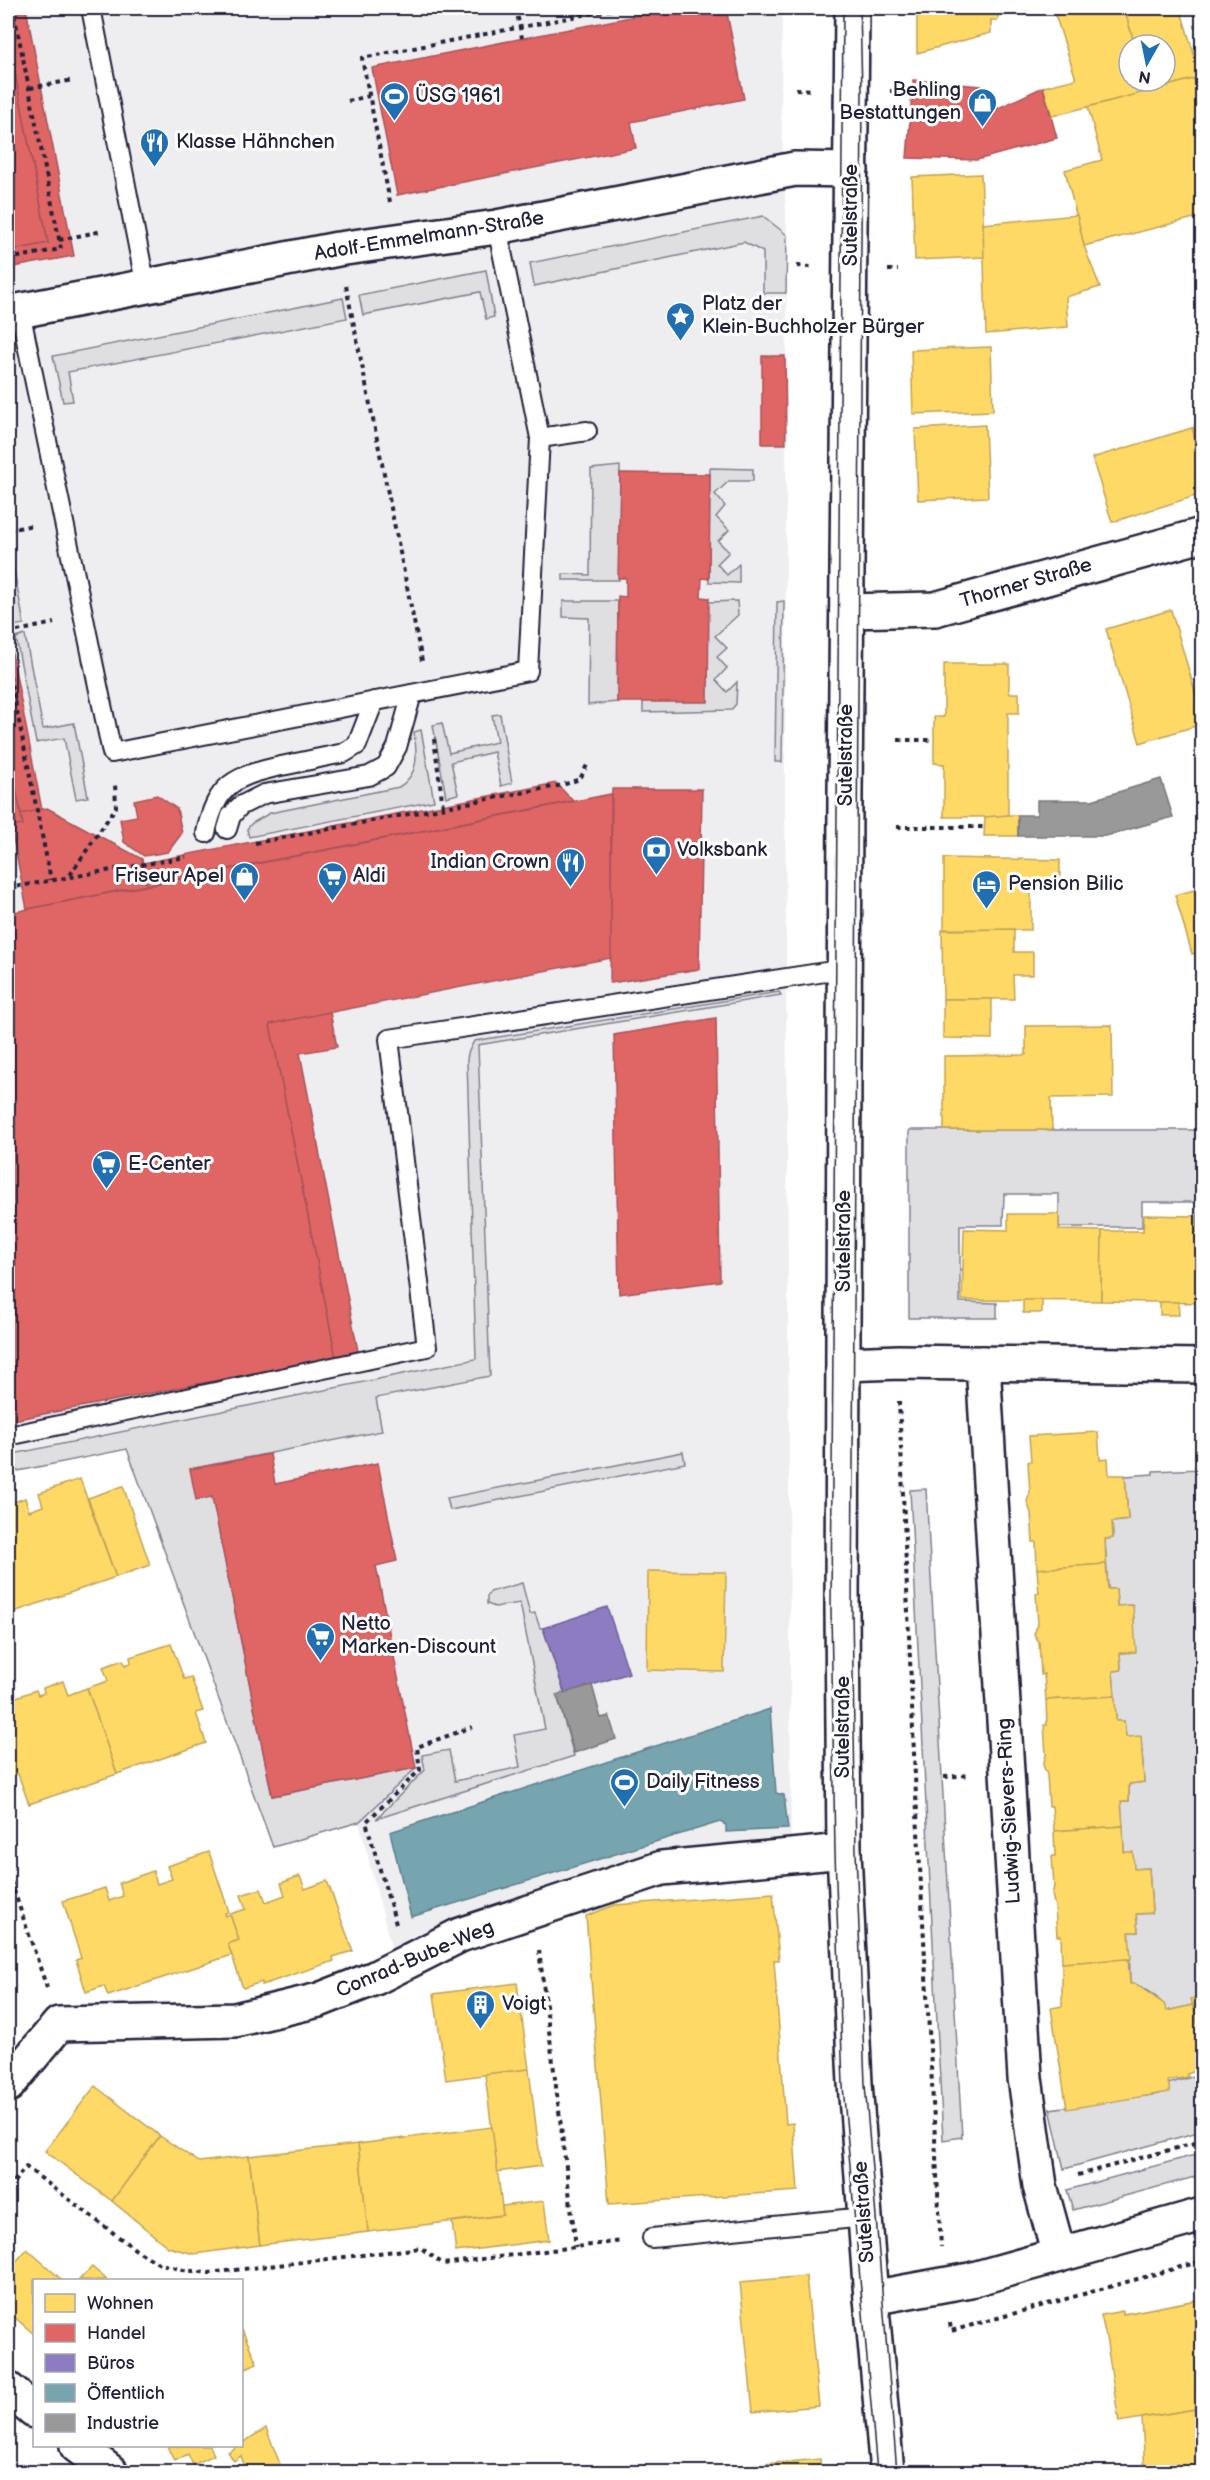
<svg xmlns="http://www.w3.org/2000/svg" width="1210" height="2480" viewBox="0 0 1210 2480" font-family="'Balsamiq Sans',sans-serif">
<rect width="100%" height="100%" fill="#fff"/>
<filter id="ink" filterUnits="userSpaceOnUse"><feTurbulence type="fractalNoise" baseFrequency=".0167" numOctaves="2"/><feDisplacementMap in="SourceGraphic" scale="12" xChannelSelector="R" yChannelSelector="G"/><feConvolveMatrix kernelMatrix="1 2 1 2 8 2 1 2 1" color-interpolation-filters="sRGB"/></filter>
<g filter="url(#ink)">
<polygon fill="#eeeef1" points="8,8 782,8 781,110 787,235 785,776 791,1844 394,1957 359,1823 273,1847 127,1449 8,1473"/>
<g fill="#dfdfe2" stroke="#80808e" stroke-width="1.5">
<polygon points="763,216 787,235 786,293 763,293 763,252 744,242 534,286 530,263"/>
<polygon points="486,270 494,317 486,319 480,292 363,315 359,295"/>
<polygon points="343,298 347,318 68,372 73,401 63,402 53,356"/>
<polygon points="620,466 619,580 563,580 563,574 590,575 591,469"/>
<polygon points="710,468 753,469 753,481 729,481 715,494 725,506 716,517 729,530 718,541 729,552 717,564 727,575 739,564 739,583 709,582"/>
<polygon points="8,538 24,624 13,626 8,596"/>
<polygon points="563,601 618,601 617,702 588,705 589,618 563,617"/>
<polygon points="737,601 738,615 715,636 727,648 717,657 727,668 716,680 727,692 737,682 736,704 731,710 643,712 643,701 709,602"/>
<polygon points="784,601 782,762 775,762 777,602"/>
<polygon points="25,635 43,729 74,723 88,797 76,799 64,738 36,743 16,638"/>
<polygon points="500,714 512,783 501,786 494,752 451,762 458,794 446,797 433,725 442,723 449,753 497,742 492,715"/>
<path d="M421,730L434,801L249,837L247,829L252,823L270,813L399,787C420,774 417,754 414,732Z"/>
<polygon points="779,992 781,995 478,1045 490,1376 376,1398 382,1431 190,1469 212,1497 272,1796 416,1768 359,1822 273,1847 127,1449 8,1473 8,1455 476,1359 467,1060 468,1053 474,1041"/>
<polygon points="909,1130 1202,1130 1202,1231 1198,1231 1197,1202 1142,1202 1142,1227 1059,1227 1059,1194 1004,1194 1003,1225 960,1225 960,1302 997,1303 997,1318 909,1318"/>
<polygon points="683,1452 685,1463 450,1510 447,1498"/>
<path d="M1202,1469V1996L1192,1999L1193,2005L1167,2011C1162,2000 1143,1984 1130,1984L1129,1932H1138L1136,1914L1152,1913L1149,1868L1134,1869L1124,1852L1121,1801H1129V1784L1144,1782L1141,1737H1126L1124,1721H1116L1113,1671L1121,1670L1120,1653L1135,1652L1133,1605L1117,1606L1116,1589H1108L1105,1539L1113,1538L1112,1522L1128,1520L1125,1476L1153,1474V1471Z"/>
<polygon points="926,1489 962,2137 943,2140 910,1490"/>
<polygon points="522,1583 530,1614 535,1613 540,1628 543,1628 564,1692 557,1695 574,1756 376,1819 425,1770 422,1755 449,1750 455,1781 520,1767 514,1735 545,1729 520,1603 495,1607 487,1604 487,1596 490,1592"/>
<polygon points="1202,2074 1202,2131 1064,2169 1050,2109 1159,2094 1157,2087"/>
<polygon points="1202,2153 1202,2175 1073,2210 1067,2190"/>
</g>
<g fill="#ffd966" stroke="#bda259" stroke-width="1.5">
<polygon points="917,8 998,8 998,20 991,20 991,33 917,53"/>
<polygon points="1066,8 1124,8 1135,45 1129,45 1129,81 1145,81 1149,91 1052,116 1043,87 1076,79 1054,11"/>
<polygon points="1124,8 1180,8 1201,77 1149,91 1145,81 1165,81 1165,45 1135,45"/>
<polygon points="1201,77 1202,186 1198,187 1202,216 1084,246 1065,170 1102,160 1088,107"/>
<polygon points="981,174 985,257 915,260 912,177"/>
<polygon points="1077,215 1084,246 1100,287 1066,297 1068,327 986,334 983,224"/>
<polygon points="991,347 993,411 913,414 911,350"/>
<polygon points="985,425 988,497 918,500 915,429"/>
<polygon points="1202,425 1202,463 1192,428"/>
<polygon points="1192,428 1202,463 1202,494 1112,522 1092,458"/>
<polygon points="1171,610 1202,715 1202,724 1140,743 1106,629"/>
<polygon points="944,664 1009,664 1009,693 1019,693 1019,713 1008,713 1008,817 944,817 944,764 934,763 934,717 944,717"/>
<polygon points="1008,815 1018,815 1018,836 984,836 985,817"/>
<polygon points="944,858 1060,860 1060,890 1031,891 1031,930 944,929"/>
<polygon points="1202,888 1202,951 1192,954 1175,895"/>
<polygon points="1014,929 1014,952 1033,952 1033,975 1013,975 1014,999 943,999 942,930"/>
<polygon points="943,999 992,999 992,1039 943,1038"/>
<polygon points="1112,1025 1113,1097 1051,1098 1052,1130 944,1130 944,1056 1026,1055 1026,1026"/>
<polygon points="1008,1214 1059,1214 1059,1230 1102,1231 1101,1301 962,1300 964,1229 1008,1230"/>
<polygon points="1144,1215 1196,1216 1196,1232 1202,1232 1202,1303 1101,1301 1102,1231 1143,1231"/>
<rect x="1023" y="1300" width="19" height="13"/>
<polygon points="1160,1302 1178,1302 1179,1315 1160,1315"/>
<polygon points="1199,1421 1202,1421 1202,1474 1202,1469"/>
<polygon points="1098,1432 1100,1459 1108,1458 1109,1475 1125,1475 1128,1520 1112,1522 1113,1538 1105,1539 1106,1564 1037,1569 1036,1542 1033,1542 1031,1513 1027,1501 1030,1493 1028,1462 1031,1461 1029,1436"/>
<polygon points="80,1479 116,1577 8,1614 8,1504 25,1498 29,1511 43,1506 39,1493"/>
<polygon points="123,1486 150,1565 116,1577 88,1498"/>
<polygon points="1106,1564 1108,1589 1116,1589 1117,1606 1133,1605 1136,1652 1120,1653 1121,1670 1113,1671 1115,1696 1046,1700 1044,1674 1041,1675 1039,1642 1034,1634 1038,1624 1036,1593 1039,1593 1037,1569"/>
<polygon points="648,1571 726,1572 724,1672 647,1670"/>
<polygon points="171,1644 184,1679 191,1677 203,1711 196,1713 206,1743 117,1774 87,1688 108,1681 103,1667 123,1660 125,1665 131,1663 130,1657"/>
<polygon points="63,1681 68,1695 87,1688 117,1774 29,1804 18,1774 10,1776 8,1768 8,1700 36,1690 38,1695 44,1693 43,1688"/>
<polygon points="1115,1696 1116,1721 1124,1721 1126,1737 1141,1736 1144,1782 1129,1784 1129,1801 1121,1801 1123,1826 1054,1831 1052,1806 1049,1806 1047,1775 1043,1765 1046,1755 1044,1725 1047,1725 1046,1700"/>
<polygon points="1123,1826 1124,1852 1133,1852 1134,1869 1149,1868 1152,1913 1136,1914 1138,1932 1129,1932 1131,1959 1062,1963 1061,1936 1057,1936 1055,1907 1052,1895 1054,1886 1052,1856 1055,1856 1054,1831"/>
<polygon points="209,1852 229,1912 225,1913 226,1916 230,1914 239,1940 228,1944 232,1955 108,1996 104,1986 86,1992 76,1960 81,1958 63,1901 105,1888 109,1901 123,1896 119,1883 153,1871 157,1884 172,1879 167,1866"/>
<polygon points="300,1876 305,1889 327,1881 353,1951 333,1957 334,1961 262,1985 262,1982 243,1988 228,1944 239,1940 230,1914 246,1909 241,1895 261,1889 266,1902 285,1895 281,1883"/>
<polygon points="773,1893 779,1960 774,1960 786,2124 793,2123 798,2191 609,2204 586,1916 615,1905"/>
<polygon points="1128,1959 1130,1984 1136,1984 1164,2004 1167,2011 1193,2005 1202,2039 1202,2069 1187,2074 1188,2077 1168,2081 1170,2092 1067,2109 1051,2008 1062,2006 1062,1963"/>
<polygon points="517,1983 529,2069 446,2080 434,1994"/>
<polygon points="1202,1996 1202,2039 1191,1999"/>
<polygon points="529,2069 541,2166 497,2172 485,2074"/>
<polygon points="95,2086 160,2136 112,2201 45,2151"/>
<polygon points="492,2127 503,2215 368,2232 358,2144"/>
<polygon points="160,2136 199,2162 249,2156 260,2245 194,2254 168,2247 112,2201"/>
<polygon points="358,2144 368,2232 260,2245 249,2156"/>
<polygon points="544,2201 549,2240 456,2252 452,2222 503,2215 502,2206"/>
<polygon points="27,2249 62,2280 34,2280 34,2334 13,2316 11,2319 8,2317 8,2271"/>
<polygon points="92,2267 107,2280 79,2280"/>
<polygon points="806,2276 819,2406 753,2412 740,2282"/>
<polygon points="1202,2299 1202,2408 1119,2422 1106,2337 1101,2315 1123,2311 1123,2314"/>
<polygon points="242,2330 257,2363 244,2369 245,2372 242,2373"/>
<polygon points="1202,2408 1202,2472 1145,2472 1142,2418"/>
<polygon points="266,2428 283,2472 247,2472 241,2456 234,2461 228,2452"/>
<polygon points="168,2446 210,2446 214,2455 193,2465 188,2454 175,2461"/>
<polygon points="820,2459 821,2472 732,2472 731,2467"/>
</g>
<g fill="#e06666" stroke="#a75259" stroke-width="1.5">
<polygon points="8,8 26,8 74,256 8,268 8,251 48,243 8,38"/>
<polygon points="676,8 726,8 744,99 631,122 636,148 397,195 372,68"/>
<polygon points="8,38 48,243 8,251"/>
<polygon points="913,80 981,86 977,118 1043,87 1057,138 977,160 907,158"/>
<polygon points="762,356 785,356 786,444 762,444"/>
<polygon points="620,473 710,474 709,579 702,578 701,597 709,598 708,702 617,702 618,596 626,597 626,578 618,578"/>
<polygon points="8,633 42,810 21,814 8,748"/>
<polygon points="8,748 23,825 8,828"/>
<polygon points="556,783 573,801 147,885 143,863"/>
<polygon points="612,789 702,789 699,969 610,983"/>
<polygon points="611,794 611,958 270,1024 336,1357 8,1421 8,913"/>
<polygon points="157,795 177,809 182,833 168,852 144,856 124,842 120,819 137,816 134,800"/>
<polygon points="47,808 142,859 147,885 27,909 11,827 23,825 21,814"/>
<polygon points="330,1012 337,1047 300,1053 358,1351 336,1357 270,1024"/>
<polygon points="716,1018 720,1281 619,1294 614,1035"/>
<polygon points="270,1454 275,1484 378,1463 397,1561 376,1566 416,1768 272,1796 212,1497 196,1500 190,1469"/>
</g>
<polygon fill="#8e7cc3" stroke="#6e619a" stroke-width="1.5" points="607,1607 629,1673 565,1694 543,1628"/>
<polygon fill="#76a5af" stroke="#5d7e8c" stroke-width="1.5" points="770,1709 776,1793 784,1795 788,1829 726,1832 726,1825 720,1822 411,1917 390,1832"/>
<g fill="#999" stroke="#75757d" stroke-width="1.5">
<polygon points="1161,779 1173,817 1106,836 1018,836 1018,815 1037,815 1037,800 1092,800"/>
<polygon points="592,1685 601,1718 609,1716 616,1739 574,1753 557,1695"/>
</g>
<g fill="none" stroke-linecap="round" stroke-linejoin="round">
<defs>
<g id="lane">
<polyline points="91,8 146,287"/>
<polyline points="20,311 112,753 528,671 540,438 497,227"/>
<polyline points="540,438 587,431"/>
<polyline points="227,829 231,816 240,806 264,794 369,776 386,767 397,747 412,694"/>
<path d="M206,833C216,784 235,776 281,766C302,762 323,757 344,753L357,745L374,701"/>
<polyline points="8,1436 427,1347 389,1039 845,969"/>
<polyline points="652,2238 865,2217"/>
</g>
<g id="street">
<polyline points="8,313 338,249 497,227 795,169 851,170"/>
<polyline points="847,611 935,609 1202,535"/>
<polyline points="983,1363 1025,2078 1040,2186 1059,2255"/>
<polyline points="844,1364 899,1362 1202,1366"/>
<polyline points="8,2085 59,2024 235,2020 319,2000 375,1978 460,1935 662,1868 844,1851"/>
<polyline points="871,2298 970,2280 1202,2215"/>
<polyline points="8,2389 34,2411"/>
<polyline points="77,2446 111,2472"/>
</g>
<polyline id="secondary" points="852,8 845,793 842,1609 844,1851 855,2083 871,2298 887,2472"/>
</defs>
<use href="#lane" stroke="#22223b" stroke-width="22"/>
<use href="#street" stroke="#22223b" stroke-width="38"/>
<use href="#secondary" stroke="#22223b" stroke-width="38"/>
<g stroke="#22223b" stroke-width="4" stroke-dasharray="4.5 4.5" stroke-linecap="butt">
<polyline points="516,8 522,38"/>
<polyline points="30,88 73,80"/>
<polyline points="796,89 814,90"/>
<polyline points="890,91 900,91"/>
<polyline points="348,101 369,96"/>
<polyline points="390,202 362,58 619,8"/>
<polyline points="59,240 102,231"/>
<polyline points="8,259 61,249 13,8"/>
<polyline points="797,266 811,267"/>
<polyline points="888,270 898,270"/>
<polyline points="346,286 422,661"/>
<polyline points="8,530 33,525"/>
<polyline points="8,633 54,623"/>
<polyline points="8,667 51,880"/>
<polyline points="434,739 443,807"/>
<polyline points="898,740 934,740"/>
<polyline points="897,827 985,827"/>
<polyline points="255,843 563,785 580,779 587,765"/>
<polyline points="70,875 116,807 115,783"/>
<polyline points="8,888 186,857"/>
<polyline points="899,1401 915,1777 941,2247"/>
<polyline points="944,1777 970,1775"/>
<polyline points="8,1873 47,1988"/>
<polyline points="396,1924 366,1822 420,1770 417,1747 472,1727"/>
<polyline points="539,1950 576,2247"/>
<polyline points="8,2173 16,2180"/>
<polyline points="1078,2175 1202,2141"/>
<polyline points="8,2189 26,2167 136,2250 158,2263 183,2270 209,2273 421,2248 443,2264 622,2241"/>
<polyline points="950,2323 951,2331 1202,2261"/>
</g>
<use href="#lane" stroke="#fff" stroke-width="18"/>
<use href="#street" stroke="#fff" stroke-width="33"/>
<use href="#secondary" stroke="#fff" stroke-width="33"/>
<g stroke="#22223b" stroke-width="1.5">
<polyline points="843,8 831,1610 835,1853 843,2086 877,2472"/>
<polyline points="860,8 862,92 852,1610 856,1851 865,2084 897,2472"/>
</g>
</g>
</g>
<defs>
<symbol id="stadium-pin" viewBox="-11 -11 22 30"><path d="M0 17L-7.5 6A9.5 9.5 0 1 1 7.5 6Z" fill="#1f6fb2" stroke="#fff"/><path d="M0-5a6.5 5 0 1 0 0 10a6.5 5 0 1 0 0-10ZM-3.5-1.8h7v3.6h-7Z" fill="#fff"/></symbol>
<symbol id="shop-pin" viewBox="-11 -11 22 30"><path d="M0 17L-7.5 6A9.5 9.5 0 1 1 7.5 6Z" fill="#1f6fb2" stroke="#fff"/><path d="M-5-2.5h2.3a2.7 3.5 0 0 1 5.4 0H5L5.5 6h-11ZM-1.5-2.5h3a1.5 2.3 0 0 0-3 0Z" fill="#fff"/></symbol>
<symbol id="restaurant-pin" viewBox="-11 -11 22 30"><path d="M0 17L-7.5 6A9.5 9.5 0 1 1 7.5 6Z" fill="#1f6fb2" stroke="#fff"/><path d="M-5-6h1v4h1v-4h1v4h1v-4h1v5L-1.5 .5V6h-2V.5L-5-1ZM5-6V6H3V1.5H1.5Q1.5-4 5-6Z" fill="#fff"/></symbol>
<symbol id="sight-pin" viewBox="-11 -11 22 30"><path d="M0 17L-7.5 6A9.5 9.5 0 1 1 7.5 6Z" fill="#1f6fb2" stroke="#fff"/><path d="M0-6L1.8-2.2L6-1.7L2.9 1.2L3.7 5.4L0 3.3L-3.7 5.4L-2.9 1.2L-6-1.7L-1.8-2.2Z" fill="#fff"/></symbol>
<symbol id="bank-pin" viewBox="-11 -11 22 30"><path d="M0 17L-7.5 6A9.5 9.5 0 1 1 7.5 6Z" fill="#1f6fb2" stroke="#fff"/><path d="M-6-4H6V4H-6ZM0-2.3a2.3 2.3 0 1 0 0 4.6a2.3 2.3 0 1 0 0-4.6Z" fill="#fff"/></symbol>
<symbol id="supermarket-pin" viewBox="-11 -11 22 30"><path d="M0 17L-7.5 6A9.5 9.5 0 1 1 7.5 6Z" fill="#1f6fb2" stroke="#fff"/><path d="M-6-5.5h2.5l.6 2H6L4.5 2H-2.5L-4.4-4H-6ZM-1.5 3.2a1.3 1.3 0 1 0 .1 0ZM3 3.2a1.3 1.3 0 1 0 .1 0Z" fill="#fff"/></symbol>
<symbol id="hotel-pin" viewBox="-11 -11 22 30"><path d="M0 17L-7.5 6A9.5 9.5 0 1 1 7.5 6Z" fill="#1f6fb2" stroke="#fff"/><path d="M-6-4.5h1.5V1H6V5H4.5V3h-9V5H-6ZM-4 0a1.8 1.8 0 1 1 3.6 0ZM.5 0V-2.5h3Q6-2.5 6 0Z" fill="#fff"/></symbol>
<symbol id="building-pin" viewBox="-11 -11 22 30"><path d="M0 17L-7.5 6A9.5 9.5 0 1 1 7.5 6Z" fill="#1f6fb2" stroke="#fff"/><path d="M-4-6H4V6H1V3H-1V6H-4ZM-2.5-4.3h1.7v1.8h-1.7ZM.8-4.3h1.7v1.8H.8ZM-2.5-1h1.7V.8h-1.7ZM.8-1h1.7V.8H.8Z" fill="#fff"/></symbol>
</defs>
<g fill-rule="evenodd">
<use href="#stadium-pin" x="378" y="80" width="33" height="45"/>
<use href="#shop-pin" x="966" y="86" width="33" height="45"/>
<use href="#restaurant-pin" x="138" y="126" width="33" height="45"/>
<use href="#sight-pin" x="664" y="300" width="33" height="45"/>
<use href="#bank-pin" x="640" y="834" width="33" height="45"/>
<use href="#restaurant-pin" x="554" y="846" width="33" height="45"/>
<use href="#shop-pin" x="228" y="860" width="33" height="45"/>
<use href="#supermarket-pin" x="316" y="860" width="33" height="45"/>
<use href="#hotel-pin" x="970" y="868" width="33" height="45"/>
<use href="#supermarket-pin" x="90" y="1148" width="33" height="45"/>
<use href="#supermarket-pin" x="304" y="1620" width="33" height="45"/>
<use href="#stadium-pin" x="608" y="1766" width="33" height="45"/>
<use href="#building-pin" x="464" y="1988" width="33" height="45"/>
</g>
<g text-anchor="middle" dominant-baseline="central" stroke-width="6" stroke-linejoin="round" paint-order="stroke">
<g font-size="20" fill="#22223b" stroke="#fff" text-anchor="start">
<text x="961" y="90" text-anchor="end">Behling<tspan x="961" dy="23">Bestattungen</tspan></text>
<text x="415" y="96">ÜSG 1961</text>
<text x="176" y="142">Klasse Hähnchen</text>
<text x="702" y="304">Platz der<tspan x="702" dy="23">Klein-Buchholzer Bürger</tspan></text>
<text x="677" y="850">Volksbank</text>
<text x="549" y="862" text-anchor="end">Indian Crown</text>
<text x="224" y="876" text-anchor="end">Friseur Apel</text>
<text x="353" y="876">Aldi</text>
<text x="1008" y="884">Pension Bilic</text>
<text x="128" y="1164">E-Center</text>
<text x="341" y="1624">Netto<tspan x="341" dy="23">Marken-Discount</tspan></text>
<text x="646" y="1782">Daily Fitness</text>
<text x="502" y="2004">Voigt</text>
</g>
<g font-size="20" fill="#22223b" stroke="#fff">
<text transform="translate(851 215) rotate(-90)">Sutelstraße</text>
<text transform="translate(429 236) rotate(-9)">Adolf-Emmelmann-Straße</text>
<text transform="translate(1026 583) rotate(-16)">Thorner Straße</text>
<text transform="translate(846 755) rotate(-90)">Sutelstraße</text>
<text transform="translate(844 1241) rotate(-90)">Sutelstraße</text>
<text transform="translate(843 1727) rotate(-90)">Sutelstraße</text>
<text transform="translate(1009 1811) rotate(-93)">Ludwig-Sievers-Ring</text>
<text transform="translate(415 1959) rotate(-23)">Conrad-Bube-Weg</text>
<text transform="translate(864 2212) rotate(-94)">Sutelstraße</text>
</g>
</g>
<rect width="1210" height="2480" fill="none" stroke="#fff" stroke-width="30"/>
<rect x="15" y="15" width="1180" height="2450" fill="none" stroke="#22223b" stroke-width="2" filter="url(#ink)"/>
<rect x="33" y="2279" width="210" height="168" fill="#ffffff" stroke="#a7a7b1" stroke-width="1.5"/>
<rect x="45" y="2294" width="30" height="18" fill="#ffd966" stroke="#a7a7b1" stroke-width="1.5"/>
<text x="87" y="2309" font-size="18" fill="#22223b">Wohnen</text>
<rect x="45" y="2324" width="30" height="18" fill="#e06666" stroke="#a7a7b1" stroke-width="1.5"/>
<text x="87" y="2339" font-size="18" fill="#22223b">Handel</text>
<rect x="45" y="2354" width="30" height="18" fill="#8e7cc3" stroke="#a7a7b1" stroke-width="1.5"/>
<text x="87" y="2369" font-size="18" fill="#22223b">Büros</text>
<rect x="45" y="2384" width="30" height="18" fill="#76a5af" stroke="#a7a7b1" stroke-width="1.5"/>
<text x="87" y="2399" font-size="18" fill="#22223b">Öffentlich</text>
<rect x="45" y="2414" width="30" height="18" fill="#999999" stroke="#a7a7b1" stroke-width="1.5"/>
<text x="87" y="2429" font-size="18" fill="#22223b">Industrie</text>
<g transform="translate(1147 63) rotate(189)"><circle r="28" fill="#ffffff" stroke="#a7a7b1" stroke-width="1.5"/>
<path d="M0-4.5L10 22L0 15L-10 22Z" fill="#1f6fb2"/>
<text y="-9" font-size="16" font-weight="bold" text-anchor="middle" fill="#22223b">N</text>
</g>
</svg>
